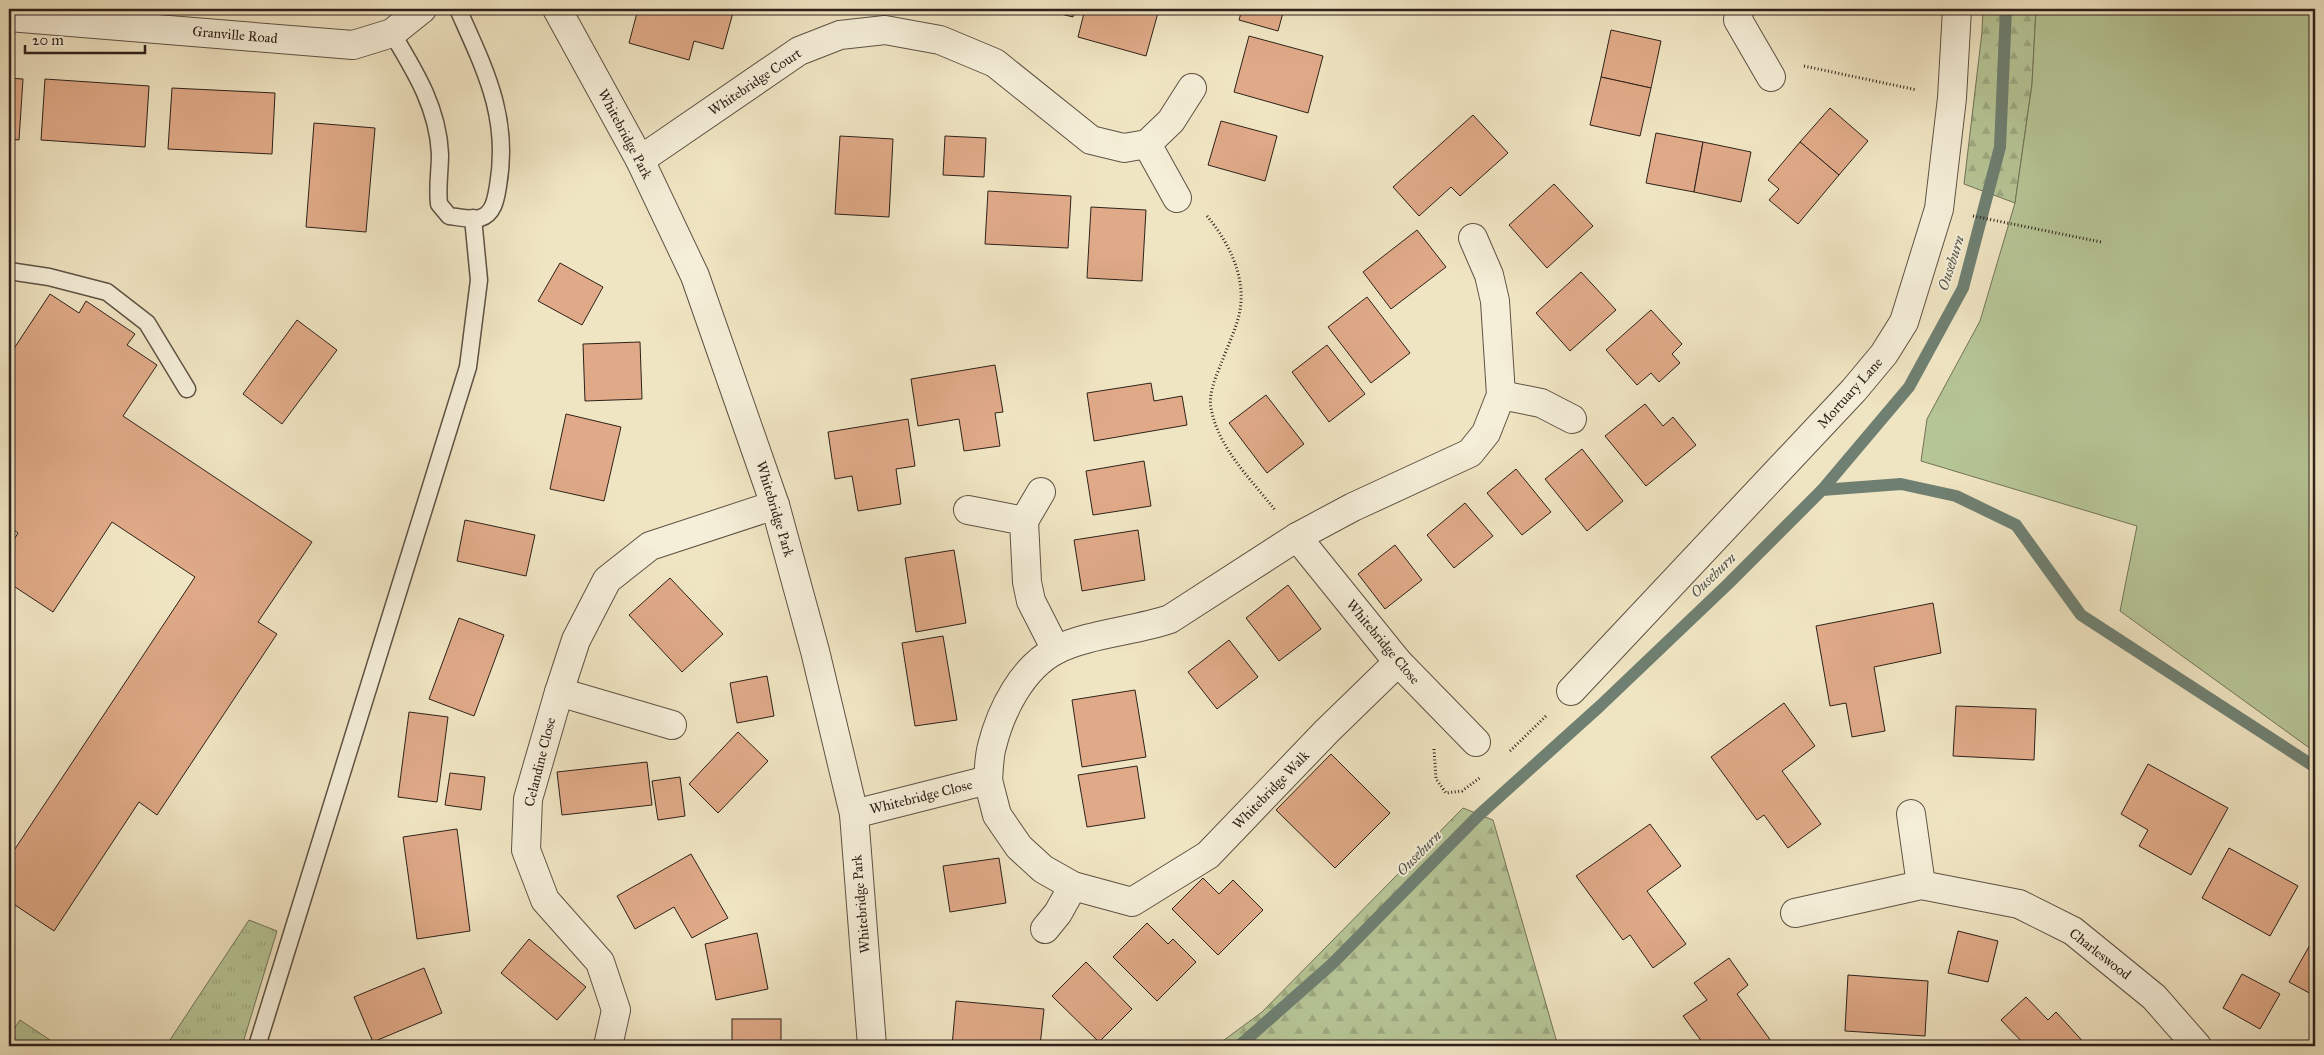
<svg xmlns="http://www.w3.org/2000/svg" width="2324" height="1055" viewBox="0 0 2324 1055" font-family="'IM FELL Great Primer',serif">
<defs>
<pattern id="grass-tufts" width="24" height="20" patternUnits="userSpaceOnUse" patternTransform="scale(1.25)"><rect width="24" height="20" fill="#b6c596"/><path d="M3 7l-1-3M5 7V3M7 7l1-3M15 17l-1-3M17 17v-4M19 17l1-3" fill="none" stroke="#9da981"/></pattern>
<pattern id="forest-firs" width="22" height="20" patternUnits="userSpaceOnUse" patternTransform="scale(1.25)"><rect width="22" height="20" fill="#b6c596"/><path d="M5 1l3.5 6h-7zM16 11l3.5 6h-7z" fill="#9da981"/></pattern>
</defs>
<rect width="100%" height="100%" fill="#f0e5c3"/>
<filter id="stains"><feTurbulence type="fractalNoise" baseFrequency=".004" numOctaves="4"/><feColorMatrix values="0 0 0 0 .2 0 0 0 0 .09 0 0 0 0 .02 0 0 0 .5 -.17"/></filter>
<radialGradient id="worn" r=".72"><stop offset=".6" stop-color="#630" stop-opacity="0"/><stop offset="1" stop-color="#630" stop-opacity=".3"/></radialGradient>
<g fill="url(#grass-tufts)" stroke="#727358">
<polygon points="249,920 277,931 242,1046 166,1046"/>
<polygon points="20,1020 59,1046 9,1046 9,1036"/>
</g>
<g fill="url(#forest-firs)" stroke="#727358">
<polygon points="1983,9 2036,9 2032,84 2015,203 1964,184 1982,32"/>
<polygon points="1463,808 1493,820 1558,1046 1216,1046 1262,1012"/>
</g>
<polygon fill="#b6c596" stroke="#727358" points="2036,9 2315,9 2315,752 2120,611 2137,526 1921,461 1927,419 1980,321 2015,203 2032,84"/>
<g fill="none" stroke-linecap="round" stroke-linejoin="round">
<g stroke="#6f8072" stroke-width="12">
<polyline points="1822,490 1901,484 1956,496 2016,525 2081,615 2315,767"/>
<polyline points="1239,1046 1332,964 1479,815 1600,706 1728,584 1822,490 1909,387 1963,288 2000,147 2006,9"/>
</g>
</g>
<g fill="#e0aa88" stroke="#2e211a">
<polygon points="638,9 734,9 723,49 694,41 689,60 629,43"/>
<polygon points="1041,9 1075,9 1073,17"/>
<polygon points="1085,9 1159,9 1146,56 1078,37"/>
<polygon points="1242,9 1284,9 1278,31 1239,20"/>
<polygon points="1611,30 1661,41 1651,88 1601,77"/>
<polygon points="1249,36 1323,56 1308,113 1234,92"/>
<polygon points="1601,77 1651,88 1640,136 1590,125"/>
<polygon points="9,78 23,79 19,140 9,139"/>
<polygon points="45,79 149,86 145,147 41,140"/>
<polygon points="172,88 275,93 272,154 168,149"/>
<polygon points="1830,108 1868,141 1839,175 1800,142"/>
<polygon points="1473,115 1508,153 1460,196 1451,187 1419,216 1393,187"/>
<polygon points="1221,121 1277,136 1265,181 1208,165"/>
<polygon points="314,123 375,128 366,232 306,227"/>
<polygon points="1656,133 1703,142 1694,192 1646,183"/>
<polygon points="840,136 893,139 889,217 835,214"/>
<polygon points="945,136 986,138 984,177 943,175"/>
<polygon points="1703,142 1751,152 1741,202 1694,192"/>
<polygon points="1800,142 1839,175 1798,224 1769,200 1779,189 1768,180"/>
<polygon points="1554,184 1593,226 1547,268 1509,225"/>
<polygon points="988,191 1071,196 1068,248 985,244"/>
<polygon points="1091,207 1146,210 1142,281 1087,278"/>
<polygon points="1417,230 1446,267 1391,309 1363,272"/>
<polygon points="560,263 603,287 582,325 538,301"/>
<polygon points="1581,272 1616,310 1570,351 1536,313"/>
<polygon points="50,294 79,313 86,301 135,334 127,345 157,365 123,416 312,542 258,622 277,634 157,815 139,802 54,931 9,901 9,858 195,577 112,522 53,612 9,583 9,548 18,533 9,527 9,356"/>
<polygon points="1367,297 1410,353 1371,383 1328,327"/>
<polygon points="1651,310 1682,344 1672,354 1680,363 1659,382 1651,373 1637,385 1606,350"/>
<polygon points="297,320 337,350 282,424 243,394"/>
<polygon points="640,342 642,399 585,401 583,344"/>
<polygon points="1327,345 1365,394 1329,422 1292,372"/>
<polygon points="995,365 1003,412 995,413 1000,446 964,451 959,419 918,426 911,379"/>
<polygon points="1151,383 1154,401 1182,396 1187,425 1094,441 1087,393"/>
<polygon points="1266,395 1304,444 1267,473 1229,423"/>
<polygon points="1645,404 1663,426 1673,417 1696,445 1646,486 1605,436"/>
<polygon points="566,414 621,427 604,501 550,489"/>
<polygon points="908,419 915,466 896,469 901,504 858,511 852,476 835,479 828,432"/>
<polygon points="1582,449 1623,501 1587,531 1545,479"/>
<polygon points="1144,461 1151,506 1093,515 1086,471"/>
<polygon points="1516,469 1551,512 1522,535 1487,493"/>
<polygon points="1465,503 1493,536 1454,568 1427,535"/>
<polygon points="465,520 535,535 526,576 457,561"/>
<polygon points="1138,530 1145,580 1082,591 1074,540"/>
<polygon points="1395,545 1422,580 1385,609 1358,574"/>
<polygon points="954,550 966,623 916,632 905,558"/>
<polygon points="670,578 723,634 682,672 629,615"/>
<polygon points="1288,585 1321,629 1279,661 1246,618"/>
<polygon points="1933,603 1941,653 1874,667 1885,731 1852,737 1846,703 1830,706 1816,626"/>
<polygon points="459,618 504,635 474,716 429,699"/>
<polygon points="943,636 957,720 915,726 902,643"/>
<polygon points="1229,640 1258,677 1217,709 1188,672"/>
<polygon points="767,676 774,716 737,723 730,683"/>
<polygon points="1135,690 1146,757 1082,767 1072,700"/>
<polygon points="1784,703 1815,746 1782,771 1821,824 1788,848 1764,815 1757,820 1711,757"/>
<polygon points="1956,706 2036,709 2034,760 1953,756"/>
<polygon points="409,712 448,717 437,802 398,797"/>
<polygon points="738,732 768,761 718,813 689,784"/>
<polygon points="1331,754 1390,813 1335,868 1276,810"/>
<polygon points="647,762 652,805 562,815 557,772"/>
<polygon points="2148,764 2228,808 2191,875 2139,846 2148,830 2121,814"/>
<polygon points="1137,766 1145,818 1087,827 1078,775"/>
<polygon points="450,773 485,777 481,810 445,805"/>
<polygon points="680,777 685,816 658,820 652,781"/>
<polygon points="1650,824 1681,866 1647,891 1686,944 1653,968 1630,935 1623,940 1576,876"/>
<polygon points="457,829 470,931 417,939 403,837"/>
<polygon points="2229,848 2298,886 2270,936 2202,898"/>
<polygon points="691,854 728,918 692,938 674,907 635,929 617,896"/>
<polygon points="999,858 1006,903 950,912 943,866"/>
<polygon points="1203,878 1219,894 1233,880 1263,910 1218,955 1172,909"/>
<polygon points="1147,923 1168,944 1173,939 1196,962 1157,1001 1113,957"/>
<polygon points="1958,931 1998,941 1988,982 1948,973"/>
<polygon points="757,933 768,989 716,1000 705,944"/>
<polygon points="2315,936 2315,996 2289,982"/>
<polygon points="529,939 586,987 557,1020 501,973"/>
<polygon points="1729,958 1748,985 1737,994 1771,1041 1764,1046 1705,1046 1683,1016 1707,1000 1694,983"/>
<polygon points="1086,962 1132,1009 1099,1042 1052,996"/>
<polygon points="424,968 442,1013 373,1042 354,997"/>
<polygon points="2242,974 2280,994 2260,1029 2223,1008"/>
<polygon points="1848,975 1928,981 1925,1036 1845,1031"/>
<polygon points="2026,997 2048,1020 2056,1012 2087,1046 2026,1046 2001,1020"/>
<polygon points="956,1001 1044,1009 1040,1046 952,1046"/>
<rect x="732" y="1019" width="49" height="27"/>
</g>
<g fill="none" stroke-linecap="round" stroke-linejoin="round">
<defs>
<g id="lane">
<path d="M392,33C415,71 438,108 440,154C440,171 437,187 439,204L449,216C458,217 471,220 480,218C494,214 496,198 498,186C510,117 485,70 458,9"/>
<polyline points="9,271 49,277 107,292 147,323 187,389"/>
<polyline points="257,1046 468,367 479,280 473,218"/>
</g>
<g id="street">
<polyline points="557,9 640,160 695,276 775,505 815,651 854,814 872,1046"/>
<polyline points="1739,9 1738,20 1771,77"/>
<polyline points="9,17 353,45 392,33 422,9"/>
<polyline points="1147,144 1177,198"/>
<polyline points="640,160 799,51 840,35 885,30 940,40 995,63 1091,140 1124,148 1147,144 1171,121 1192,88"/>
<polyline points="1501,395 1541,403 1572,419"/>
<polyline points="968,510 1024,521 1027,582 1031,601 1056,650"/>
<polyline points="1024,521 1041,492"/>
<polyline points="1297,537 1398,662 1476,742"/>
<polyline points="1571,691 1854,390 1884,354 1904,322 1939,209 1952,98 1957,9"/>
<polyline points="559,692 672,725"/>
<polyline points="988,780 997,815 1019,847 1043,869 1073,886 1132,902 1208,855 1327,731 1398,662"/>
<path d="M854,814L988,780C989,769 989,756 992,746C1001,710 1022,668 1056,650C1087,634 1135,631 1170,619L1297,537L1353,507L1470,453L1486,433L1501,395L1495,301L1489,275L1473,238"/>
<polyline points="1911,814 1921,885"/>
<polyline points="1795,913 1921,885 2019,904 2073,931 2154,997 2197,1046"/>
<polyline points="1045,929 1058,913 1073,886"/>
<polyline points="608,1046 616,1010 600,962 545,900 526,850 528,799 559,692 576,640 607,580 650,546 775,505"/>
</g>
</defs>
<use href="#lane" stroke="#5e5244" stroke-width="19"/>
<use href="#street" stroke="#5e5244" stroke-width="30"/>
<g stroke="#2e211a" stroke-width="3" stroke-dasharray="1 2.5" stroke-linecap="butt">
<polyline points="1804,66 1917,90"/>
<path d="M1207,216C1228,241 1246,276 1240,310C1237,328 1227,347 1221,364C1216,376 1208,395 1211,408C1218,448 1251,479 1275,510"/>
<polyline points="1973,216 2101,242"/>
<polyline points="1434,749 1436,779 1446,793 1462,791 1481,777"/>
<polyline points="1510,751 1546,716"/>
</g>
<use href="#lane" stroke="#f5eed8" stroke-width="16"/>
<use href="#street" stroke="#f5eed8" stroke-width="28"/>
</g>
<g text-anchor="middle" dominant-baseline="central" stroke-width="4" stroke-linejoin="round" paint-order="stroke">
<g font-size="14" fill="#2e211a" stroke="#f5eed8">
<text transform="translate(235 35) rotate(5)">Granville Road</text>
<text transform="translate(755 82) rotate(-34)">Whitebridge Court</text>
<text transform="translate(625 134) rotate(62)">Whitebridge Park</text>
<text transform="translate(1850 393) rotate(-48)">Mortuary Lane</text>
<text transform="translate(775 509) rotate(73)">Whitebridge Park</text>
<text transform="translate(1383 642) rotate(50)">Whitebridge Close</text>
<text transform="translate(540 762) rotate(-76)">Celandine Close</text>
<text transform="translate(1271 790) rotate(-46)">Whitebridge Walk</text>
<text transform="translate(921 797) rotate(-14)">Whitebridge Close</text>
<text transform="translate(861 904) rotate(-95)">Whitebridge Park</text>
<text transform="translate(2100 954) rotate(38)">Charleswood</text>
</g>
<g font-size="15" font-style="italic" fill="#4f5146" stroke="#f5eed8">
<text transform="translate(1951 263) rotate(-72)">Ouseburn</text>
<text transform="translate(1713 575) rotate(-44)">Ouseburn</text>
<text transform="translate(1419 853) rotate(-45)">Ouseburn</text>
</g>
</g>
<rect width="2324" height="1055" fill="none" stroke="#f0e5c3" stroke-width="30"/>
<rect x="10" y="10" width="2304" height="1035" fill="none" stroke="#2e211a" stroke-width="2.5"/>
<rect x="15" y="15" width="2294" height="1025" fill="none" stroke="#2e211a"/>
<path d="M25 45v8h120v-8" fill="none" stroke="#2e211a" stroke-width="2.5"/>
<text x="32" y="45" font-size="15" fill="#2e211a" stroke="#f5eed8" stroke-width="4" paint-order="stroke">20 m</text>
<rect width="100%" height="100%" filter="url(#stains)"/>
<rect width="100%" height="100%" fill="url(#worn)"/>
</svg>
